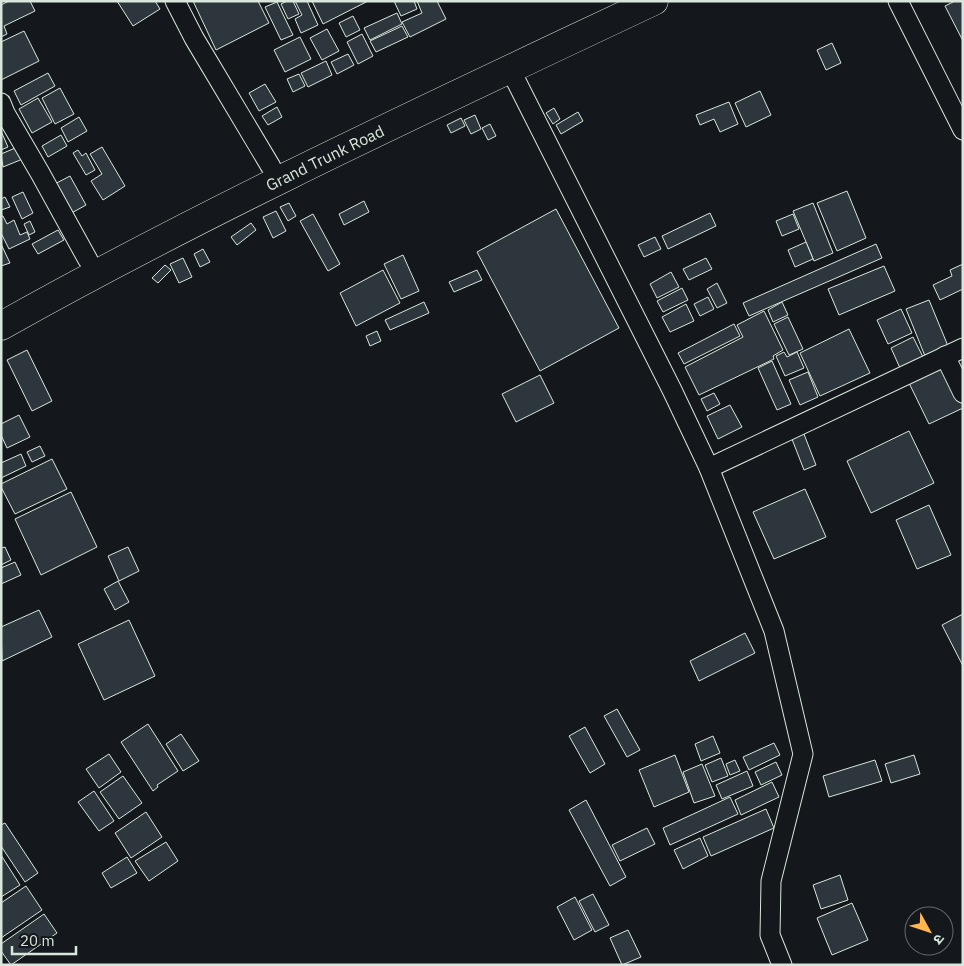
<svg xmlns="http://www.w3.org/2000/svg" width="964" height="966" viewBox="0 0 964 966" font-family="'IBM Plex Sans','Noto Sans Devanagari',sans-serif">
<rect width="100%" height="100%" fill="#14181c"/>
<g fill="#2c363c" stroke="#d8e6dc">
<polygon points="9,1 30,1 35,11 4,26 7,34 1,37 1,5"/>
<polygon points="117,1 155,1 160,9 133,26"/>
<polygon points="193,1 258,1 269,23 216,50"/>
<polygon points="287,1 293,1 299,14 288,19 281,4"/>
<polygon points="295,1 307,1 318,25 301,33 295,19 302,15"/>
<polygon points="312,1 368,1 323,24"/>
<polygon points="394,1 414,1 417,9 401,16"/>
<polygon points="417,1 437,1 446,19 410,37 402,22 422,13"/>
<polygon points="955,1 963,1 963,41 945,6"/>
<polygon points="277,2 293,35 281,40 265,7"/>
<polygon points="397,13 402,24 370,40 364,28"/>
<polygon points="353,16 360,30 346,37 339,23"/>
<polygon points="402,26 408,37 376,52 370,41"/>
<polygon points="327,29 339,51 322,60 310,38"/>
<polygon points="24,31 39,61 1,80 1,42"/>
<polygon points="362,34 373,56 358,64 347,42"/>
<polygon points="300,37 311,59 285,72 274,50"/>
<polygon points="832,43 841,63 826,70 817,50"/>
<polygon points="348,54 354,65 337,74 331,62"/>
<polygon points="326,61 332,75 308,87 301,73"/>
<polygon points="48,73 55,86 21,105 14,91"/>
<polygon points="299,74 305,86 293,92 287,79"/>
<polygon points="265,84 276,102 259,111 249,93"/>
<polygon points="60,88 74,114 55,124 42,98"/>
<polygon points="760,91 771,115 746,127 735,103"/>
<polygon points="38,98 52,122 32,133 19,109"/>
<polygon points="729,102 738,124 720,132 714,119 700,125 696,115"/>
<polygon points="277,107 282,117 268,125 262,116"/>
<polygon points="554,108 560,119 553,124 546,113"/>
<polygon points="578,112 583,121 561,134 556,125"/>
<polygon points="475,115 481,129 471,134 464,120"/>
<polygon points="79,117 87,131 68,142 61,128"/>
<polygon points="461,118 465,126 451,133 447,125"/>
<polygon points="490,124 496,136 488,140 482,128"/>
<polygon points="1,131 8,147 1,150"/>
<polygon points="61,135 67,146 48,157 42,146"/>
<polygon points="20,146 25,158 3,167 1,154"/>
<polygon points="102,147 125,186 103,200 91,181 102,174 90,154"/>
<polygon points="78,150 82,156 86,153 95,170 86,175 73,153"/>
<polygon points="70,176 86,205 68,215 51,186"/>
<polygon points="847,191 866,238 837,251 817,203"/>
<polygon points="23,192 33,213 22,219 12,197"/>
<polygon points="5,197 10,207 1,210 1,199"/>
<polygon points="364,201 369,212 344,225 339,214"/>
<polygon points="289,203 296,216 288,221 280,207"/>
<polygon points="813,203 833,253 814,261 793,211"/>
<polygon points="556,209 619,328 540,371 477,252"/>
<polygon points="276,211 286,231 273,238 263,217"/>
<polygon points="710,213 716,226 668,249 662,236"/>
<polygon points="313,214 340,264 328,271 300,221"/>
<polygon points="793,214 799,229 782,236 776,221"/>
<polygon points="1,216 3,216 7,224 14,220 20,235 27,232 30,239 9,249 1,233"/>
<polygon points="30,221 35,232 29,235 24,224"/>
<polygon points="251,223 256,230 237,245 231,237"/>
<polygon points="58,230 64,240 38,254 32,244"/>
<polygon points="655,237 661,249 644,257 638,245"/>
<polygon points="806,242 813,259 795,267 788,250"/>
<polygon points="1,244 10,263 1,266"/>
<polygon points="876,244 882,258 749,316 743,303"/>
<polygon points="203,249 210,262 200,267 194,254"/>
<polygon points="403,255 419,291 401,299 384,264"/>
<polygon points="183,258 192,277 179,283 170,264"/>
<polygon points="706,258 712,269 689,280 683,269"/>
<polygon points="963,264 963,289 940,300 933,285 952,276 950,270"/>
<polygon points="165,265 171,270 158,283 152,278"/>
<polygon points="884,266 895,291 839,315 828,289"/>
<polygon points="383,270 400,303 356,326 340,293"/>
<polygon points="477,270 482,280 454,292 449,282"/>
<polygon points="671,272 679,287 657,298 650,284"/>
<polygon points="717,283 727,303 717,308 707,289"/>
<polygon points="682,288 688,300 663,312 657,301"/>
<polygon points="708,297 714,309 700,316 694,304"/>
<polygon points="929,300 948,346 925,356 906,309"/>
<polygon points="424,302 429,313 390,330 385,320"/>
<polygon points="782,302 788,315 773,322 768,310"/>
<polygon points="686,304 694,321 670,332 662,317"/>
<polygon points="901,309 912,333 888,344 877,320"/>
<polygon points="764,311 783,350 773,356 774,359 699,395 685,367 743,337 737,325"/>
<polygon points="788,317 803,349 789,355 774,324"/>
<polygon points="734,324 740,336 684,364 678,353"/>
<polygon points="849,329 870,373 820,396 800,353"/>
<polygon points="377,331 381,341 370,346 366,336"/>
<polygon points="913,337 923,357 900,368 891,348"/>
<polygon points="27,350 52,401 32,411 7,360"/>
<polygon points="784,352 787,357 797,352 804,368 785,376 776,356"/>
<polygon points="772,361 791,404 777,410 758,368"/>
<polygon points="944,367 963,405 963,408 929,424 909,383"/>
<polygon points="808,372 818,397 800,405 789,380"/>
<polygon points="540,375 554,403 516,422 502,394"/>
<polygon points="714,393 720,404 707,411 701,399"/>
<polygon points="730,405 742,427 718,439 707,416"/>
<polygon points="19,415 30,437 7,448 1,435 1,424"/>
<polygon points="802,429 816,465 804,470 790,434"/>
<polygon points="909,431 934,483 871,513 847,461"/>
<polygon points="40,446 45,456 32,462 27,452"/>
<polygon points="21,454 26,466 1,478 1,463"/>
<polygon points="52,459 67,489 15,514 1,487 1,484"/>
<polygon points="805,489 826,537 774,559 753,512"/>
<polygon points="71,492 97,547 41,575 15,519"/>
<polygon points="929,505 951,555 917,569 896,520"/>
<polygon points="5,547 11,560 1,565 1,548"/>
<polygon points="128,547 139,571 119,581 108,556"/>
<polygon points="15,562 21,575 1,584 1,568"/>
<polygon points="118,581 129,602 115,610 104,589"/>
<polygon points="39,610 52,637 2,661 1,627"/>
<polygon points="963,614 963,666 942,625"/>
<polygon points="129,620 155,676 104,700 78,644"/>
<polygon points="745,633 755,653 699,681 690,661"/>
<polygon points="617,709 640,750 627,757 604,716"/>
<polygon points="148,724 178,771 157,785 158,787 153,791 121,742"/>
<polygon points="585,727 605,764 590,773 569,736"/>
<polygon points="181,734 199,761 183,771 166,744"/>
<polygon points="713,736 720,753 701,761 695,744"/>
<polygon points="774,743 780,755 749,770 743,757"/>
<polygon points="109,754 121,772 99,788 86,769"/>
<polygon points="675,755 689,792 654,807 639,770"/>
<polygon points="914,755 920,774 891,783 885,764"/>
<polygon points="721,758 728,776 712,782 705,765"/>
<polygon points="735,760 740,771 730,775 726,764"/>
<polygon points="875,760 882,781 829,797 823,776"/>
<polygon points="776,762 782,775 761,785 755,772"/>
<polygon points="702,764 715,796 694,803 683,772"/>
<polygon points="747,771 753,786 722,799 716,785"/>
<polygon points="123,776 142,803 119,819 100,792"/>
<polygon points="772,782 779,797 741,815 735,800"/>
<polygon points="94,791 114,821 99,831 78,802"/>
<polygon points="730,797 738,814 670,845 663,828"/>
<polygon points="586,800 626,877 610,886 569,810"/>
<polygon points="766,809 774,828 711,856 703,837"/>
<polygon points="146,812 162,837 131,858 115,833"/>
<polygon points="5,823 38,873 25,882 1,846 1,825"/>
<polygon points="647,828 655,844 620,861 612,845"/>
<polygon points="700,838 708,856 683,869 674,850"/>
<polygon points="166,842 178,861 149,881 135,861"/>
<polygon points="1,855 20,885 1,897"/>
<polygon points="127,857 137,873 111,888 102,873"/>
<polygon points="840,875 848,900 821,909 813,885"/>
<polygon points="26,886 42,910 1,938 1,903"/>
<polygon points="593,894 609,925 595,932 579,901"/>
<polygon points="575,897 592,930 574,940 557,907"/>
<polygon points="852,903 868,940 832,955 817,918"/>
<polygon points="44,914 57,933 11,965 1,951 1,944"/>
<polygon points="628,930 641,957 622,965 610,938"/>
</g>
<g fill="none" stroke-linecap="round" stroke-linejoin="round">
<defs>
<g id="minor">
<polyline points="175,1 194,38 271,167"/>
<polyline points="898,1 963,130"/>
<polyline points="510,69 672,390 709,468 774,631 803,754 771,881 770,935 782,965"/>
<polyline points="1,103 5,113 40,173 88,260"/>
<polyline points="945,356 963,393"/>
<polyline points="709,468 963,348"/>
</g>
<g id="trunk">
<path id="s1" d="M1,326C213,207 434,105 654,1"/>
</g>
</defs>
<use href="#minor" stroke="#d8e6dc" stroke-width="21"/>
<use href="#trunk" stroke="#d8e6dc" stroke-width="29"/>
<use href="#minor" stroke="#14181c" stroke-width="19"/>
<use href="#trunk" stroke="#14181c" stroke-width="28"/>
</g>
<g text-anchor="middle" dominant-baseline="central" stroke-width="4" stroke-linejoin="round" paint-order="stroke">
<g font-size="16" fill="#d8e6dc" stroke="#14181c">
<text stroke="none"><textPath href="#s1" startOffset="365">Grand Trunk Road</textPath></text>
</g>
</g>
<rect width="964" height="966" fill="none" stroke="#d8e6dc" stroke-width="5"/>
<g transform="translate(929 931) rotate(130)"><circle r="24" fill="#14181c" stroke="#626a69"/>
<path d="M0-4L9 19L0 12L-9 19Z" fill="#ffb74d"/>
<text y="-8" font-size="14" font-weight="bold" text-anchor="middle" fill="#d8e6dc">उ</text>
</g>
<path d="M12 946v8h64v-8" fill="none" stroke="#d8e6dc" stroke-width="2.5"/>
<text x="20" y="946" font-size="15" fill="#d8e6dc" stroke="#14181c" stroke-width="4" paint-order="stroke">20 m</text>
</svg>
